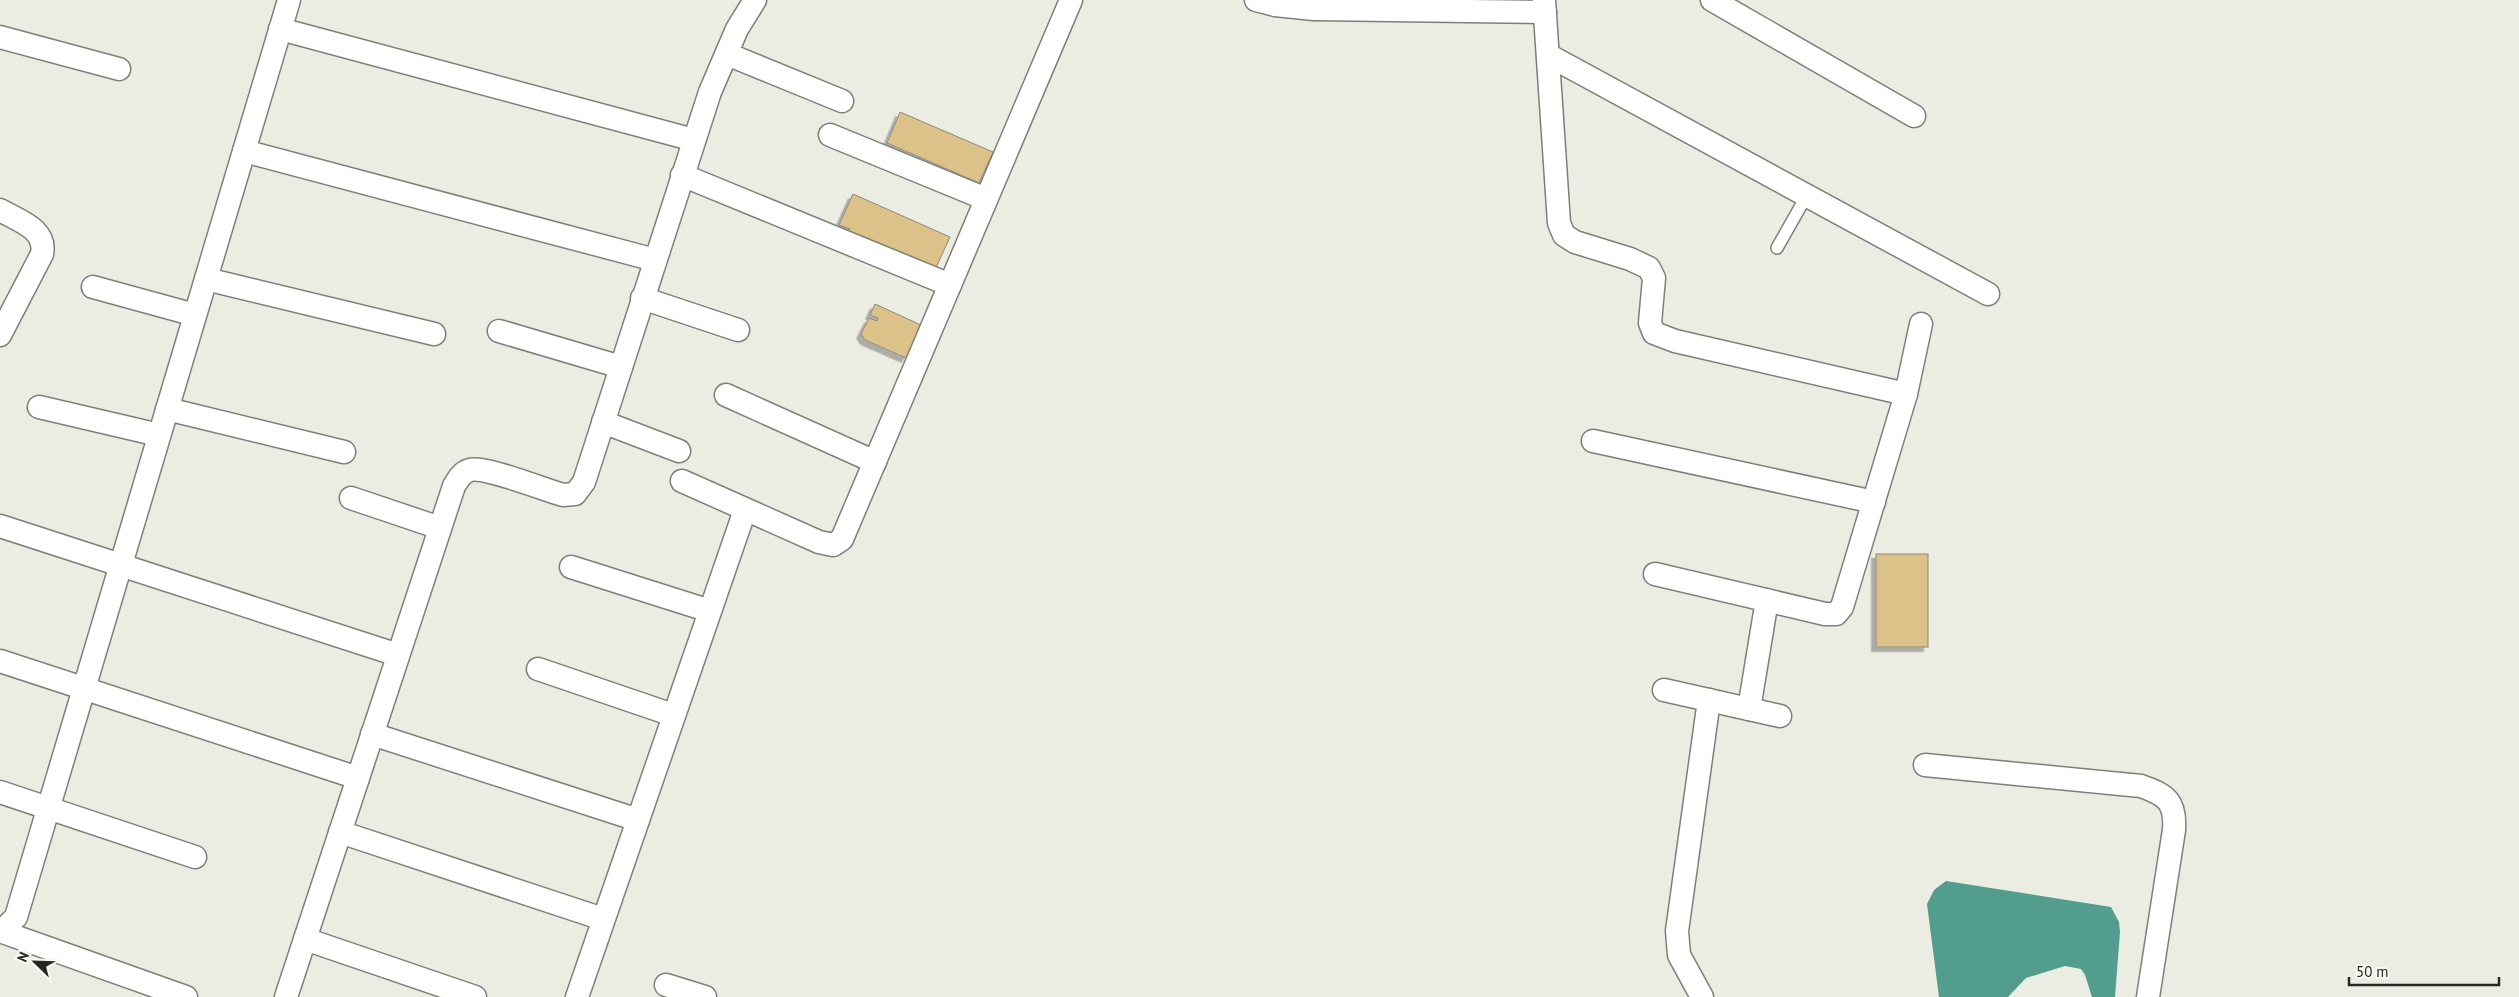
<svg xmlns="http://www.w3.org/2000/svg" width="2519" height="997" viewBox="0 0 2519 997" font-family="'PT Sans',sans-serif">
<defs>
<filter id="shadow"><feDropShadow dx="-4.5" dy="4.5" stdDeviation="0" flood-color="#0004"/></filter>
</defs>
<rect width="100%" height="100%" fill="#ebede3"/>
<polygon fill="#539d8e" points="1946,881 2111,907 2119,922 2120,932 2115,997 2092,997 2085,975 2081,969 2065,966 2026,978 2008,997 1939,997 1927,904 1934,890"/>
<g fill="#dcc189" stroke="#8c8880" filter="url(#shadow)">
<polygon points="900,112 993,152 979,183 887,143"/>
<polygon points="853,194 950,237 934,272 848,234 850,229 839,225"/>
<polygon points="875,304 923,326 906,358 865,340 861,334 869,318 877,321 878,318 870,315"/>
<rect x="1876" y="554" width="52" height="93"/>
</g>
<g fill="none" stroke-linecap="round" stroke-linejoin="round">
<defs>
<polyline id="service" points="1777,248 1807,195"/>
<g id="minor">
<polyline points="1256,0 1275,5 1314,9 1545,12"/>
<polyline points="1544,0 1559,223 1564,235 1575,242 1630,259 1649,268 1654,278 1650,323 1654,333 1675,341 1906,394"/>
<polyline points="1712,0 1914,116"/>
<polyline points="280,29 694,140"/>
<polyline points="0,37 119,69"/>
<polyline points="727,54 842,101"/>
<polyline points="1548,55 1988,294"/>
<polyline points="830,135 986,199"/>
<polyline points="244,151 655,260"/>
<polyline points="682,175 950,285"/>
<path d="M0,210C19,221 47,229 42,254L0,335"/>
<polyline points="206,279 434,334"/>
<polyline points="93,287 195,315"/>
<polyline points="642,298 738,330"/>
<polyline points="499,331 621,367"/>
<polyline points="726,395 875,462"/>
<polyline points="39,407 159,435"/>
<polyline points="167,409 344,452"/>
<polyline points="603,422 679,451"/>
<polyline points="1593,441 1874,502"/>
<polyline points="682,481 819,542 833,545 842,539 1071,0"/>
<polyline points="351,498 440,528"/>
<polyline points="0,526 398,655"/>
<polyline points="571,567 710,611"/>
<polyline points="1655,574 1825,614 1836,614 1842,607 1906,394 1921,324"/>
<polyline points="0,661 358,778"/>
<polyline points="538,669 673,715"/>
<polyline points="1664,690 1780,716"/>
<polyline points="1749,709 1767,600"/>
<polyline points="372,734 638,820"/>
<path d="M1925,765L2141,786C2166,795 2176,801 2174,830L2148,997"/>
<polyline points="0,792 195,857"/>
<polyline points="340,832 603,919"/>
<polyline points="0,929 6,927 16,917 289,0"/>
<polyline points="0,931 186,997"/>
<polyline points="305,939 475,997"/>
<polyline points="666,985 705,997"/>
<path d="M286,997L454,486C458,479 462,472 470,470C485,466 545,490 563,495L575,494L584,482L710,92L737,29L755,0"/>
<polyline points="577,997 745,510"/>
<polyline points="1702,997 1679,955 1677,931 1709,700"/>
</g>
</defs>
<use href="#service" stroke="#7e8078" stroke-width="14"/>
<use href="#minor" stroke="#7e8078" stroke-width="25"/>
<use href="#service" stroke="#fff" stroke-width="11"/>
<use href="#minor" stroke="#fff" stroke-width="22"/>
</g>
<g transform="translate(35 962) rotate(293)" stroke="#f8faf0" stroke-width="4" paint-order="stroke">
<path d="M0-4L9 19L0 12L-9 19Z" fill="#262724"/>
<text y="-8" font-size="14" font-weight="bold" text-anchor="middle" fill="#262724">N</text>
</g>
<path d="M2349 977v8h150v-8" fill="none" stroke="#262724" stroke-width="2.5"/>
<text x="2356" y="977" font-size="15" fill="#262724" stroke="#f8faf0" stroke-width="4" paint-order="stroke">50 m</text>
</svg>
